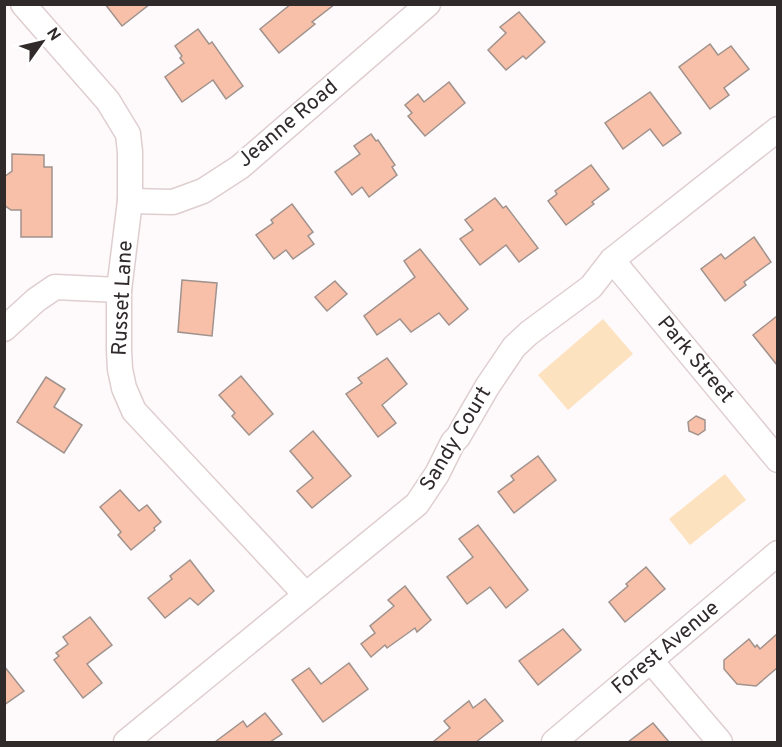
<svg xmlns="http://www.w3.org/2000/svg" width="782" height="747" viewBox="0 0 782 747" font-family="Overpass,sans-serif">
<rect width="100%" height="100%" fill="#fefafb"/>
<g fill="#fde2c0">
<polygon points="603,319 633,354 568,410 538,375"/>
<polygon points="725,474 746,500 690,545 669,519"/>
</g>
<g fill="#f8bfa9" stroke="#a0928c" stroke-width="1.5">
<polygon points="105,4 150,4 122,26"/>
<polygon points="291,4 335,4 312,22 315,24 279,53 260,29"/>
<polygon points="519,12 545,42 526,59 523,56 506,70 488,50 506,33 500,27"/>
<polygon points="198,29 209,44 212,42 243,86 226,99 213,80 182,102 165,77 184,63 180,58 182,56 175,46"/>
<polygon points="710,44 718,55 731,46 749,69 724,88 729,95 710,109 679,67"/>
<polygon points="449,82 465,103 425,136 408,116 412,113 405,105 418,94 424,102"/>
<polygon points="650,92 681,133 663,146 650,129 623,149 605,123"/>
<polygon points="371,134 376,141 378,140 395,165 392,167 397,175 369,197 362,187 352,195 335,172 360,154 354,146"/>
<polygon points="12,154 44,155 44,167 52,167 52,237 21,237 21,210 11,210 4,205 4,177 12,171"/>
<polygon points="591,165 609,189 592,202 594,204 566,225 548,201 557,194 555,191"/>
<polygon points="495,198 503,208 506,206 538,248 519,262 506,245 480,265 460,239 473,230 465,220"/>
<polygon points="292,204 313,232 308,236 314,244 293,259 286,250 274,259 256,235 273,223 271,220"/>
<polygon points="754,237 771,262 744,282 746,285 725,301 701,269 721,254 725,259"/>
<polygon points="420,249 468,309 449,325 439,313 411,332 400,319 377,335 364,316 415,277 404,261"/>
<polygon points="182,280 217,283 212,336 178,332"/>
<polygon points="335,281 347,294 327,311 315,297"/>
<polygon points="777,316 777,365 753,335"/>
<polygon points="387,358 407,384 382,405 396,423 378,437 346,394 362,383 358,378"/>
<polygon points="241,376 273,414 249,435 232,416 235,413 219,395"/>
<polygon points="46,377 65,389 54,407 82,425 64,453 17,422"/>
<polygon points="696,416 705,420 705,430 698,435 689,431 688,422"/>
<polygon points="313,431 351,476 312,508 297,491 313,478 290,451"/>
<polygon points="538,456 556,480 514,513 498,492 514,480 511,476"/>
<polygon points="120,490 139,511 147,505 161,522 154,528 155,530 131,550 118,535 121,532 100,507"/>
<polygon points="478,525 528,590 506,608 490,587 467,604 447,577 473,557 459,539"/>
<polygon points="190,560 214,591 198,605 190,598 165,618 148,598 172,579 170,576"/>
<polygon points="646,567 665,589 625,622 609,602 628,586 626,584"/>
<polygon points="405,586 431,620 417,632 415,628 387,648 385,645 371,657 361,644 375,633 370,626 394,606 388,600"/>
<polygon points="90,617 112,645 87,664 102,683 83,698 54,660 59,656 56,653 68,644 63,637"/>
<polygon points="563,629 581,650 538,685 519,661"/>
<polygon points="777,634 777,668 756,686 737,684 724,669 724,660 749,639 755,647 757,645 760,649"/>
<polygon points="349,663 368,689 323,722 292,680 309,668 321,684"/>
<polygon points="4,666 24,691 4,705"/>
<polygon points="485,699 503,721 476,742 433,742 450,728 444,721 469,701 473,708"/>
<polygon points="265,713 282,734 270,742 215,742 243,721 247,727"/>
<polygon points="653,723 669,742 628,742"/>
</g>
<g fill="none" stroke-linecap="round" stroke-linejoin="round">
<defs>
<g id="street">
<polyline points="23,4 108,101 128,134 130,152 130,201 119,290 119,350 120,369 124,388 134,411 306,595"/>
<polyline points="130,201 173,202 203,191 240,167 428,4"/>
<polyline points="612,260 778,460"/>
<polyline points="4,329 36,300 55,287 119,290"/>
<polyline points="651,661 720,742"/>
<polyline points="126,742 417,504 437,474 453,442 458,437 487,387 514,347 529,333 591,287 612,260 778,129"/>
<polyline points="554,742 778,553"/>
</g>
</defs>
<use href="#street" stroke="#dfced0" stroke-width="27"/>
<use href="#street" stroke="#fff" stroke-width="24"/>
</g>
<g text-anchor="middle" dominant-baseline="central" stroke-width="4.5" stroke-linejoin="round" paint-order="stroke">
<g font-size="21" fill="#302a2b" stroke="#fff">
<text transform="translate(288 124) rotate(-40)">Jeanne Road</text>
<text transform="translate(123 298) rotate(-87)">Russet Lane</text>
<text transform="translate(695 360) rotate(50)">Park Street</text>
<text transform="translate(456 439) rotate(-59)">Sandy Court</text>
<text transform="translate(666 648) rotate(-40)">Forest Avenue</text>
</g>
</g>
<rect width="782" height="747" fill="none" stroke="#302a2b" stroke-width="12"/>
<g transform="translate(42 42) rotate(56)" stroke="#ffffff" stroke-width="4.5" paint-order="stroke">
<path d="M0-4.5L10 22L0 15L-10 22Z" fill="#302a2b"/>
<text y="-9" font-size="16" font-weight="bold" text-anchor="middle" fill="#302a2b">N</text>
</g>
</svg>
